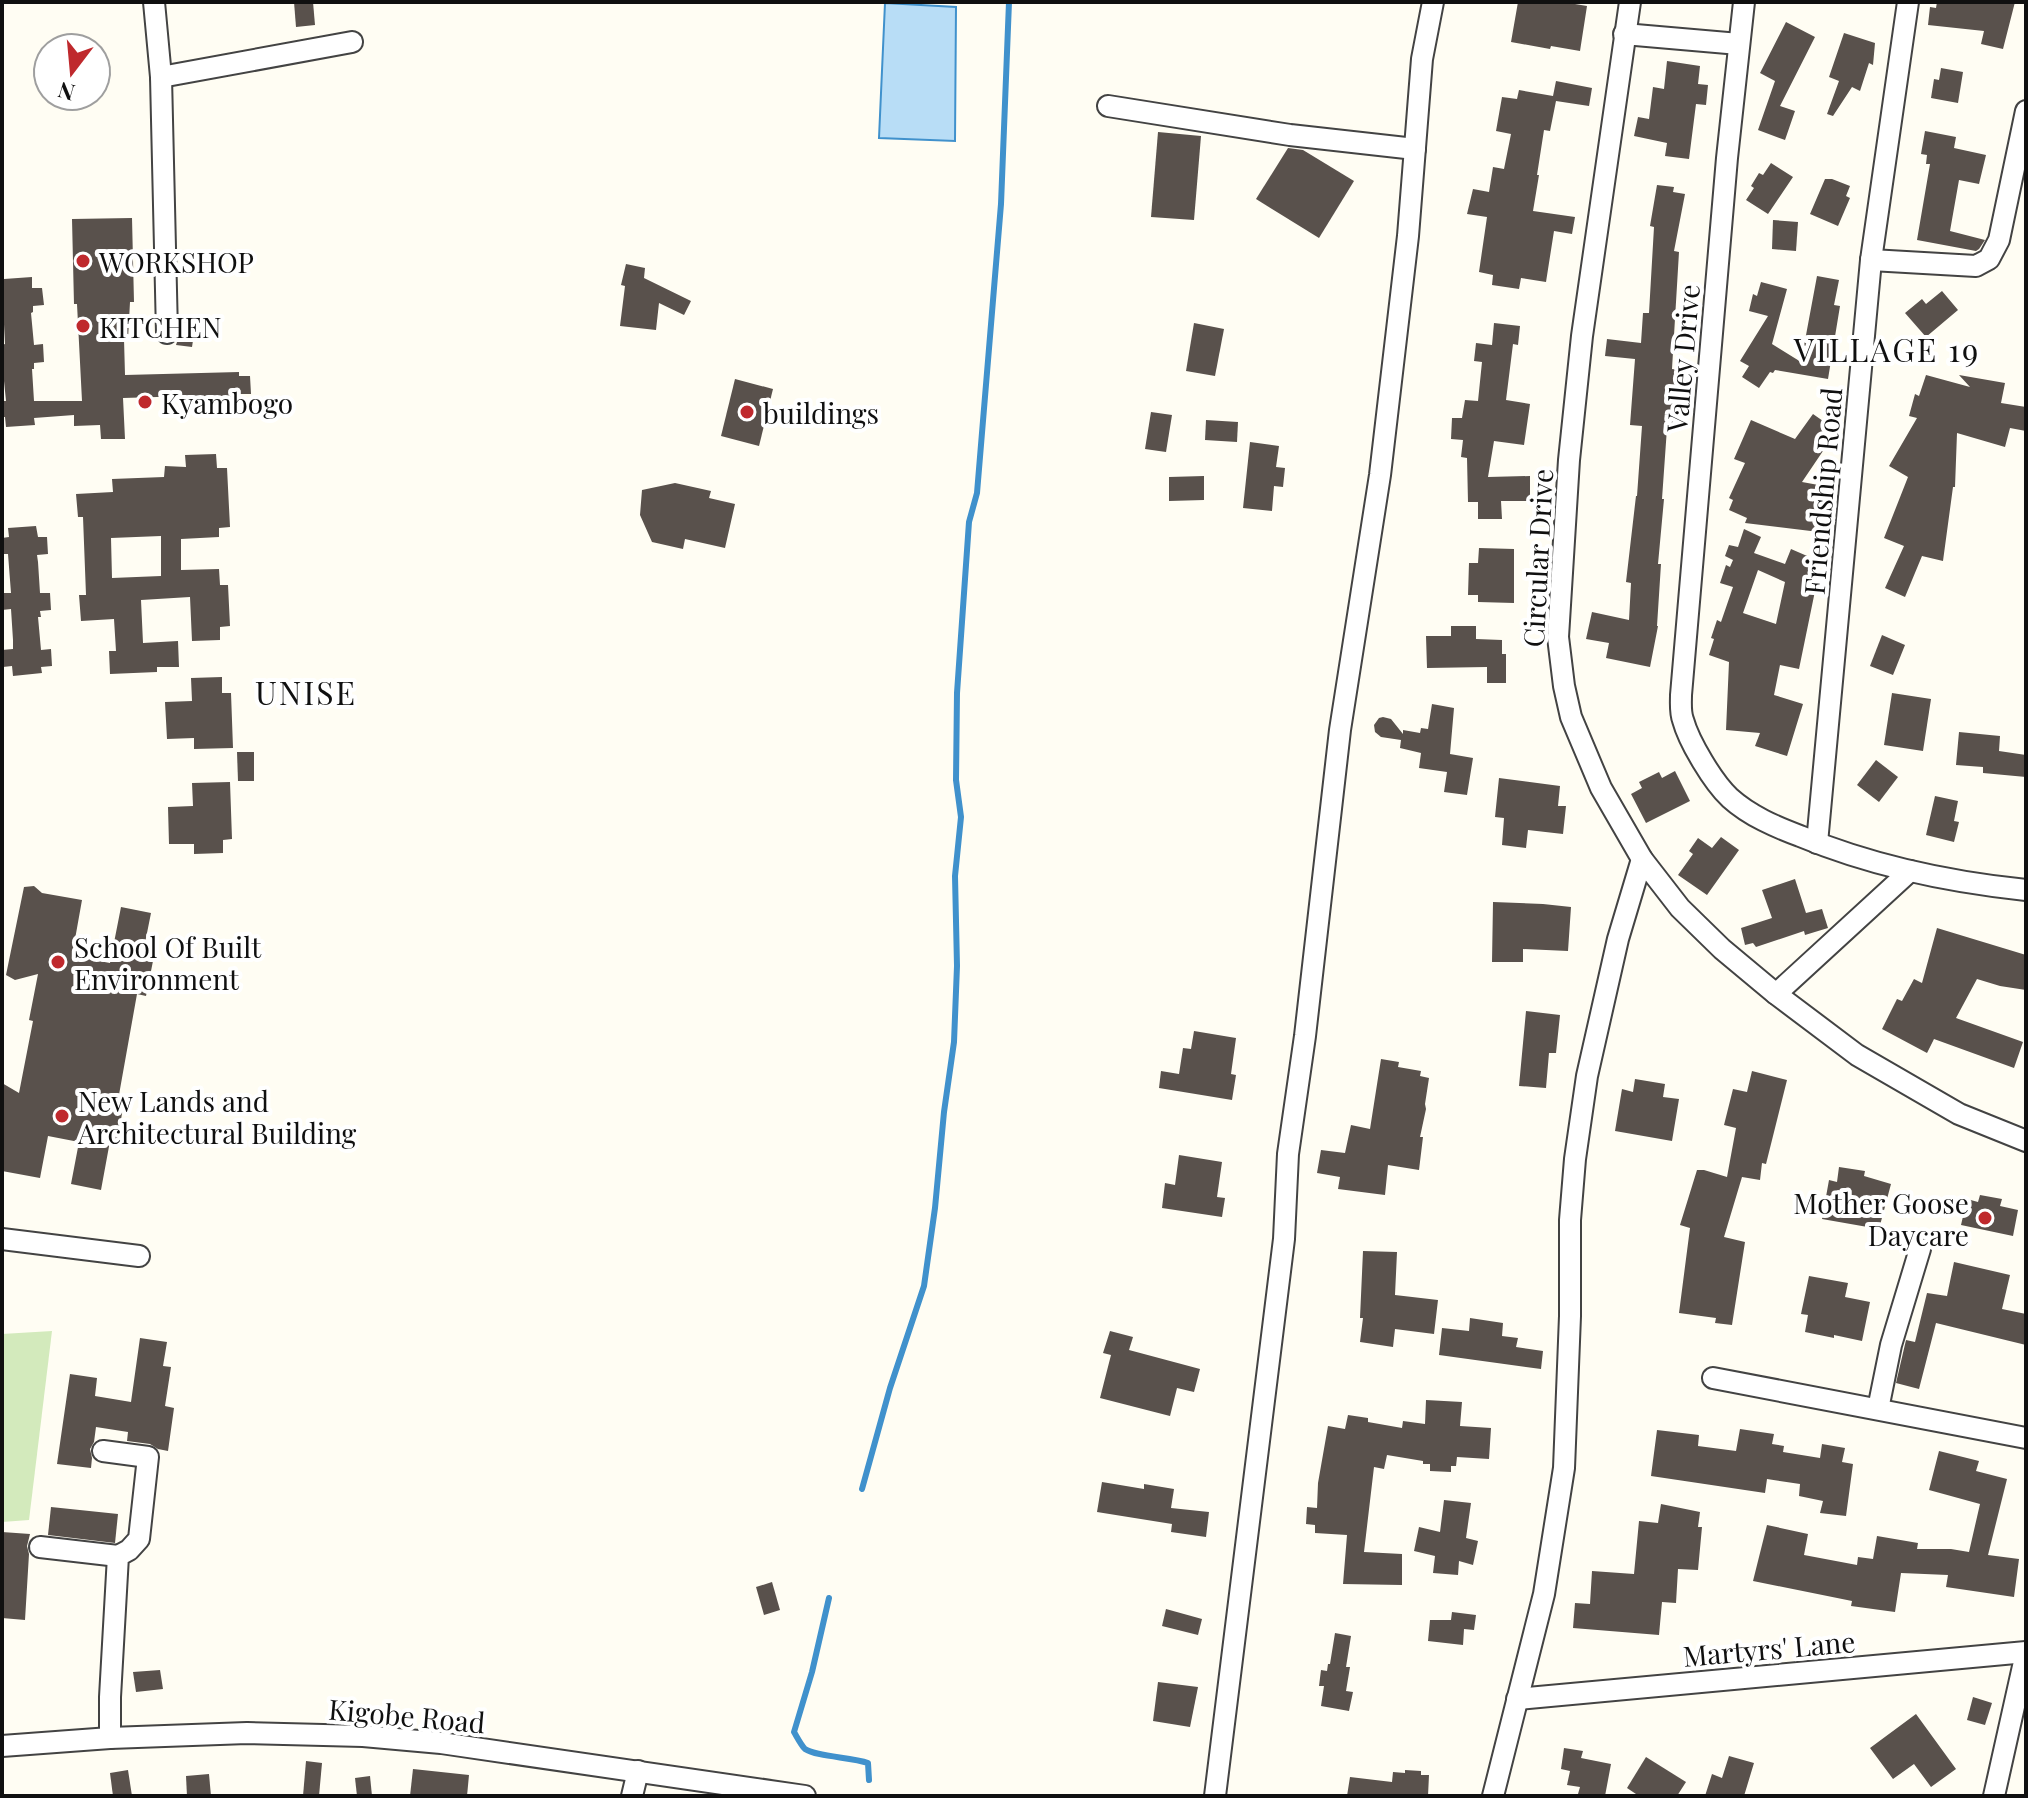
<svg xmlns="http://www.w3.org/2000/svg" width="2028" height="1798" viewBox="0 0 2028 1798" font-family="'Playfair Display',serif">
<rect width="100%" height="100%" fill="#fffdf3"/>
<polygon fill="#d3eabc" points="52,1331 29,1520 2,1522 2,1334"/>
<polygon fill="#b8ddf6" stroke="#4091cc" stroke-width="2" points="885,3 956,7 955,141 879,138"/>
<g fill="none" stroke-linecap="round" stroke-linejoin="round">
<g stroke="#4091cc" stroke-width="6">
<polyline points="862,1489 890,1388 924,1286 935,1208 944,1112 954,1042 957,966 955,876 961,817 956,780 957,693 969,522 977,493 1001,204 1009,2"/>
<path d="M829,1598L812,1672L794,1732C797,1737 801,1745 805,1749C817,1757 852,1757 868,1763L869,1780"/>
</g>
</g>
<g fill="#59514c" fill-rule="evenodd">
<polygon points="294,2 313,2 315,25 296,27"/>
<polygon points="1518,2 1563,2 1587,6 1580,51 1551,46 1550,49 1511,42"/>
<polygon points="1937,2 2015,2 2003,49 1981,44 1984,31 1928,25 1930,7 1936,8"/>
<polygon points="1786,22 1815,37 1780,106 1795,111 1785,140 1758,130 1775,81 1760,73"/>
<polygon points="1844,33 1875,43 1873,65 1869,63 1860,91 1852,87 1833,116 1827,114 1839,81 1829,77"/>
<polygon points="1667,61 1700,66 1698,84 1708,85 1706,105 1696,104 1689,159 1665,156 1667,143 1634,136 1638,117 1649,119 1653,87 1664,89"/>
<polygon points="1941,68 1963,72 1958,103 1931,98 1934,79 1939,80"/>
<polygon points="1556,81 1592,88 1589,106 1556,101 1550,131 1544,130 1537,175 1539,175 1533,211 1575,217 1572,234 1554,231 1546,282 1521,278 1519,289 1492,285 1493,275 1479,272 1487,217 1467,214 1473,189 1489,192 1493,167 1504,169 1511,134 1496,131 1502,97 1517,99 1519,90 1553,96"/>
<polygon points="1925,131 1956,137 1954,148 1986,155 1979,184 1959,180 1950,231 1985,240 1979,249 1976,251 1917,240 1930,164 1926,164 1927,155 1921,154"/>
<polygon points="1158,132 1201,136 1194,220 1151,217"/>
<polygon points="1288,148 1303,150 1354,181 1319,238 1256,199"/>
<polygon points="1771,163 1793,177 1768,214 1746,200 1754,188 1751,186 1759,173 1763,175"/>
<polygon points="1825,179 1832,179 1850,186 1846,196 1850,198 1838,226 1810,214"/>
<polygon points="1657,185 1674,187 1673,192 1685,194 1674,251 1679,252 1672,369 1679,370 1675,428 1667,428 1662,499 1664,499 1658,564 1661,564 1657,626 1658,626 1650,667 1606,658 1609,643 1586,639 1592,612 1629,620 1631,583 1626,582 1636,496 1637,496 1642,426 1630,425 1635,359 1605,356 1607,339 1641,343 1643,313 1649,313 1654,227 1650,226"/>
<polygon points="132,218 134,302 130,302 128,339 124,339 125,375 239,372 239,376 250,376 251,394 239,394 239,408 192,410 191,396 123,398 125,439 101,439 100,425 74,426 74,415 34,418 35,425 6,427 5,417 2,417 2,401 6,401 2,361 2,345 5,344 3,305 2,305 4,279 32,277 32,288 42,288 44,305 33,306 33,312 31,313 34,345 43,344 44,362 34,363 34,369 32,369 34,401 82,401 77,304 74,304 72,219"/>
<polygon points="1773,220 1798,222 1796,251 1772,249"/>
<polygon points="626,264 645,268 644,278 691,301 684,315 659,303 656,330 620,326 625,286 621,285"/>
<polygon points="1817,276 1839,280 1834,305 1840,306 1828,379 1775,370 1773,373 1770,372 1759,388 1742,377 1749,366 1740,361 1768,316 1749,311 1753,294 1757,296 1761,282 1787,289 1772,344 1801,362"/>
<polygon points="1942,291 1958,310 1926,337 1905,313 1922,299 1926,304"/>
<polygon points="180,319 196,321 192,347 176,345 180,333"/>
<polygon points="1194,323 1224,329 1215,376 1186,371"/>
<polygon points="1494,323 1520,326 1518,345 1513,344 1506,400 1530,404 1524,445 1494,441 1488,477 1530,476 1530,501 1501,501 1502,519 1478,519 1478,502 1468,502 1467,458 1461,457 1463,440 1451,439 1452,418 1462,418 1465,400 1478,401 1482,362 1474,361 1476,343 1492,345"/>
<polygon points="1926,375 1970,387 1959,375 2005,383 2001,403 2026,407 2026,431 2010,428 2005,447 1957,433 1955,487 1953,487 1943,561 1922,556 1905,597 1885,588 1904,546 1884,538 1908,477 1889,466 1917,418 1909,416 1915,394 1919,396"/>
<polygon points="735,379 773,389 759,446 721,436"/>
<polygon points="1151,412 1172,415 1166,452 1145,449"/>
<polygon points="1813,414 1833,428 1822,445 1825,448 1802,482 1824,486 1819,532 1745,523 1747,518 1729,510 1733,500 1729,498 1745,463 1734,459 1751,420 1795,439"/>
<polygon points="1206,420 1238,422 1237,442 1205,440"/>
<polygon points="1250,442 1279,446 1276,467 1285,468 1283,487 1274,486 1272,511 1243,508"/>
<path d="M216,454L217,468H227L230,527L219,528V537L181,539V570L219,569L220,585H228L230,626L220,627V640L192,641L190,597L141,600L143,643L178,641L179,667H157V672L110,674L109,651H116L114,619L81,621L79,595H86L83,517H78L76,494L113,492L112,479L164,477L165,466L186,467L185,455ZM161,536V576L112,578L111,538Z"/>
<polygon points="1204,476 1204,500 1169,501 1169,477"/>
<polygon points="675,483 711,491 709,498 735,504 725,548 685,539 683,549 652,542 640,515 642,490"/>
<polygon points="36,526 38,537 47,537 48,554 37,555 38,562 40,593 50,593 51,610 40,611 41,617 38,617 41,650 51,649 52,666 41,667 42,673 13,676 12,666 3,667 2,654 2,650 13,649 13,640 11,609 2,610 2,593 11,593 8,554 2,554 2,538 9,537 8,528"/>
<path d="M1744,529L1761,537L1754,553L1785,564L1791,549L1821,562L1813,578L1819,581L1815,591L1799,669L1780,665L1774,695L1803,704L1787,756L1755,746L1760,733L1726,730L1729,662L1709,655L1714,639L1711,638L1717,620L1721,622L1733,587L1720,583L1726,565L1730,567L1733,560L1725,556L1729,545L1738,547ZM1758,570L1785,582L1776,624L1743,613Z"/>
<polygon points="1479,548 1514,549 1514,603 1478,602 1478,595 1468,595 1469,563 1478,563"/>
<polygon points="1451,626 1476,626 1476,639 1502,640 1502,654 1506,654 1506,683 1487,683 1487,667 1427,668 1426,636 1451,636"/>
<polygon points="1882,635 1905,645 1893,675 1870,666"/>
<polygon points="222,677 222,693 231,693 233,748 194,749 194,738 167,739 165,702 192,701 191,678"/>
<polygon points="1892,693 1931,699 1923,751 1884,745"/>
<polygon points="1432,704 1454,708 1450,754 1473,758 1467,795 1444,792 1447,772 1419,768 1421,753 1400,748 1401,740 1381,737 1375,732 1374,725 1379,718 1383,717 1391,719 1403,734 1403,730 1420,733 1421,728 1428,729"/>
<polygon points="1959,732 2000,736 1999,751 2026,755 2026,777 1983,773 1983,767 1956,765"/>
<polygon points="237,752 254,752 254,781 238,781"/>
<polygon points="1876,760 1898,777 1879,802 1857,785"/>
<polygon points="1675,771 1690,801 1646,823 1631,794 1642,788 1639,782 1659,772 1662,778"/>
<polygon points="1499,778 1560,786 1558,806 1566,806 1563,834 1528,830 1526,848 1502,845 1504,818 1495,817"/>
<polygon points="230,782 232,839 223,840 223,853 194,854 194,844 169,844 168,807 193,806 192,783"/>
<polygon points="1935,796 1958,801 1954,821 1959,822 1954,842 1926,835"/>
<polygon points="1721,837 1739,850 1707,895 1678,875 1693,854 1689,851 1698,838 1712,848"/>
<polygon points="1795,879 1806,913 1822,909 1828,928 1805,935 1804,931 1756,947 1753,943 1745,945 1741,928 1772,918 1762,890"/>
<polygon points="34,886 42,893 82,900 72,956 110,963 121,907 151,913 142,958 153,961 146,996 137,994 117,1106 123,1108 117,1142 110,1141 101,1190 71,1184 79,1142 48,1136 40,1178 2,1171 2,1083 19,1093 33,1021 29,1020 38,974 15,980 6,975 24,887"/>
<polygon points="1493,902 1543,904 1571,907 1568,951 1523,949 1523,962 1492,962"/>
<polygon points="1937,928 2026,955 2026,990 2000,986 1977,979 1956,1018 2023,1042 2014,1068 1934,1039 1927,1053 1882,1029 1897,999 1902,1001 1914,979 1922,983"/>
<polygon points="1526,1011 1560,1015 1556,1053 1549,1053 1546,1088 1519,1086"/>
<polygon points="1194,1031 1236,1038 1231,1074 1236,1075 1232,1100 1159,1088 1161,1071 1179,1074 1183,1048 1191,1049"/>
<polygon points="1381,1059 1399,1062 1398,1067 1421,1071 1420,1076 1429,1078 1425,1104 1426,1109 1420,1137 1423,1137 1419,1170 1388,1165 1385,1195 1338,1189 1340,1177 1317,1173 1321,1150 1345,1153 1351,1125 1370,1129"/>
<polygon points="1752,1071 1787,1080 1766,1164 1762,1163 1760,1180 1742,1177 1724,1237 1745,1242 1732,1325 1715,1323 1716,1318 1679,1313 1690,1228 1680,1225 1697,1170 1704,1170 1727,1177 1736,1128 1724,1125 1733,1089 1747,1092"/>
<polygon points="1635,1079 1665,1084 1663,1097 1679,1099 1672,1141 1615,1131 1622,1089 1633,1092"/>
<polygon points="1179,1155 1222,1162 1217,1197 1225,1198 1222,1217 1162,1208 1165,1183 1175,1185"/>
<polygon points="1839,1167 1865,1171 1864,1176 1891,1184 1879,1229 1822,1219 1829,1180 1837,1182"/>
<polygon points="1980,1195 2002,1199 2000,1206 2018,1210 2013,1236 1961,1225 1967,1199 1978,1202"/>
<polygon points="1363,1251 1397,1252 1395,1295 1438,1300 1434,1334 1395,1329 1393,1347 1360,1342 1363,1318 1360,1318"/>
<polygon points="1954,1262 2010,1275 2002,1309 2026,1314 2026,1345 1936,1323 1919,1389 1896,1383 1906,1340 1915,1342 1927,1293 1947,1296"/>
<polygon points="1809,1276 1848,1283 1845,1297 1870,1302 1862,1341 1834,1335 1834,1338 1805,1332 1808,1315 1801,1314"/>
<polygon points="1470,1318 1503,1323 1502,1336 1518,1338 1516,1347 1543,1351 1541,1369 1439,1355 1442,1328 1469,1331"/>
<polygon points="1110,1331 1133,1337 1129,1350 1200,1369 1194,1392 1177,1388 1170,1416 1100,1398 1111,1355 1103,1353"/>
<polygon points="140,1338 167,1342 163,1366 171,1367 165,1406 174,1408 168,1451 158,1449 150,1444 127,1441 128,1432 96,1427 94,1442 90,1449 92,1458 91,1468 57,1464 70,1374 97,1378 95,1396 131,1402"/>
<polygon points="1426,1400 1462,1402 1460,1426 1491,1428 1489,1459 1457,1457 1456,1466 1451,1466 1451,1472 1430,1471 1430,1464 1423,1464 1423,1461 1387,1455 1384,1469 1374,1467 1364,1552 1402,1554 1402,1585 1343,1584 1347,1535 1315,1533 1315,1525 1306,1524 1307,1507 1317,1508 1318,1483 1328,1426 1345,1429 1348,1415 1368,1418 1368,1422 1402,1428 1403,1421 1425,1424"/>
<polygon points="1740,1429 1774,1434 1772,1444 1784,1446 1783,1452 1820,1458 1822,1444 1845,1448 1842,1462 1853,1464 1846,1516 1820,1513 1823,1501 1799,1496 1800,1484 1767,1479 1765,1493 1651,1476 1657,1430 1699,1435 1698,1446 1736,1451"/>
<polygon points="1939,1451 1979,1461 1976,1471 2007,1479 1988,1555 2019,1559 2014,1597 1946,1587 1948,1575 1901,1573 1895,1612 1851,1606 1852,1601 1753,1581 1767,1525 1808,1534 1804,1555 1857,1565 1858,1557 1873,1559 1877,1536 1918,1543 1917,1549 1951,1549 1969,1552 1980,1504 1929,1490"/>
<polygon points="1102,1482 1144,1489 1144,1484 1174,1489 1171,1508 1209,1512 1206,1537 1171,1532 1172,1524 1097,1512"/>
<polygon points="1444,1500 1471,1503 1466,1538 1478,1541 1473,1565 1459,1561 1458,1575 1433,1573 1435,1556 1414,1551 1419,1527 1440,1532"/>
<polygon points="1661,1504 1700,1512 1698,1527 1702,1527 1698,1570 1678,1569 1676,1603 1662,1602 1659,1635 1573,1628 1575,1603 1590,1604 1592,1571 1634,1574 1639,1521 1658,1523"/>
<polygon points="51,1507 118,1514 115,1543 48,1535"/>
<polygon points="2,1532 30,1534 27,1546 29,1554 25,1620 2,1618"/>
<polygon points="772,1582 780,1610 764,1615 756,1587"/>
<polygon points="1166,1609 1202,1619 1198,1635 1162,1626"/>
<polygon points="1452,1612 1476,1615 1474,1630 1464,1629 1463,1645 1428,1641 1430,1620 1451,1620"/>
<polygon points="1335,1633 1351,1636 1346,1667 1350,1667 1346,1691 1353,1692 1349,1711 1321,1706 1324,1686 1319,1686 1321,1670 1327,1671 1328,1664 1330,1664"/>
<polygon points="160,1670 163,1689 136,1692 133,1672"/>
<polygon points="1158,1682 1198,1687 1190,1727 1153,1721"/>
<polygon points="1973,1697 1992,1703 1985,1725 1967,1720"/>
<polygon points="1916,1714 1956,1769 1931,1787 1914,1764 1893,1779 1870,1748"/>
<polygon points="1564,1748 1583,1751 1581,1758 1611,1764 1605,1796 1578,1794 1580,1787 1567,1785 1570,1771 1561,1769"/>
<polygon points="1729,1756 1754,1763 1744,1796 1705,1796 1712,1774 1722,1778"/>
<polygon points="1646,1757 1686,1782 1677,1796 1639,1796 1627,1788"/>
<polygon points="306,1761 322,1763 319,1796 303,1796"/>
<polygon points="413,1769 469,1775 467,1796 410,1796"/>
<polygon points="128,1770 132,1796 113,1796 110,1773"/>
<polygon points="1405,1770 1421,1771 1421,1775 1429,1775 1428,1796 1347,1796 1350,1777 1392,1782 1393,1772 1405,1773"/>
<polygon points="209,1774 211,1796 187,1796 186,1776"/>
<polygon points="370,1776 372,1796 357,1796 355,1778"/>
</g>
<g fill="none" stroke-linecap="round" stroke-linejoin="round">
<defs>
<g id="minor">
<polyline points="154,2 161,77 167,333"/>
<polyline points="1630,2 1582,336 1569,460 1558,637 1564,686 1571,717 1601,788 1642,859 1680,908 1722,949 1776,994 1857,1055 1959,1114 2026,1141"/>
<path d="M1744,2L1727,158L1681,695C1681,703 1680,712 1683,720C1689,742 1713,782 1730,798C1750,816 1776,827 1800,836C1872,866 1949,882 2026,890"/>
<polyline points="1624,34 1739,44"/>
<polyline points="161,77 352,42"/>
<polyline points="1108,106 1290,135 1415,149"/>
<polyline points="1871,260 1976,266 1989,259 1999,240 2026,111"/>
<polyline points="1817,843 1871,260 1908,2"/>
<polyline points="1776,994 1910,871"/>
<polyline points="2,1239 139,1256"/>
<polyline points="1713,1378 2026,1438"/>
<polyline points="1878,1409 1891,1345 1920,1249"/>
<polyline points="103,1451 148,1457 139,1539 129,1550 118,1556 110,1697 110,1738"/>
<polyline points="40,1547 118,1556"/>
<polyline points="1517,1699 2026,1652"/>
<polyline points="2,1746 110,1738 247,1733 363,1736 441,1743 805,1796"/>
<polyline points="632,1796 638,1771"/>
<polyline points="1215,1796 1284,1239 1288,1154 1305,1036 1340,730 1380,475 1408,236 1422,59 1433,2"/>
<polyline points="1493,1796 1544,1594 1564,1468 1570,1316 1570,1220 1575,1159 1587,1076 1618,939 1642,859"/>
<polyline points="1994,1796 2026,1653"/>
</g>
</defs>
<use href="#minor" stroke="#434343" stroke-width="24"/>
<use href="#minor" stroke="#fff" stroke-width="20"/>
</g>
<g fill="#bf292d" stroke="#fff" stroke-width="3">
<circle cx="83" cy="261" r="8"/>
<circle cx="83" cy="326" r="8"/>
<circle cx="145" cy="402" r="8"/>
<circle cx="747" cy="412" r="8"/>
<circle cx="58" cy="962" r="8"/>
<circle cx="62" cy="1116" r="8"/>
<circle cx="1985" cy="1218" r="8"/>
</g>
<g text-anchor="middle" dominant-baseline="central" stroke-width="8" stroke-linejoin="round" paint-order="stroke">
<g font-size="28" fill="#101010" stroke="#fff" text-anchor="start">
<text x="99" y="261">WORKSHOP</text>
<text x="99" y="326">KITCHEN</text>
<text x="161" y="402">Kyambogo</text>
<text x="763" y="412">buildings</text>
<text x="74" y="946">School Of Built<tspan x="74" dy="32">Environment</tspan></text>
<text x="78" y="1100">New Lands and<tspan x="78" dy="32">Architectural Building</tspan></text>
<text x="1969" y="1202" text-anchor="end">Mother Goose<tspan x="1969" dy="32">Daycare</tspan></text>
</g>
<g font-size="28" fill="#101010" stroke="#fff">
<text transform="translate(1682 358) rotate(-85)">Valley Drive</text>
<text transform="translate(1822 491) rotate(-85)">Friendship Road</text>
<text transform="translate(1537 558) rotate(-87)">Circular Drive</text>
<text transform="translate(1769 1648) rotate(-5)">Martyrs' Lane</text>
<text transform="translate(407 1715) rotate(5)">Kigobe Road</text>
</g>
<g font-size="32" letter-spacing="2" fill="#101010" stroke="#fff">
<text x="1887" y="348">VILLAGE 19</text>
<text x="306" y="691">UNISE</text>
</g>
</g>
<rect width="2028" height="1798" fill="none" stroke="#101010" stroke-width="8"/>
<g transform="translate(72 72) rotate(196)"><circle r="38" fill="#ffffff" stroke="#9f9f9f" stroke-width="2"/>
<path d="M0-6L14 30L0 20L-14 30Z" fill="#bf292d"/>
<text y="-12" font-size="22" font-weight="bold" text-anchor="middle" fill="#101010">N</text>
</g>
</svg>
